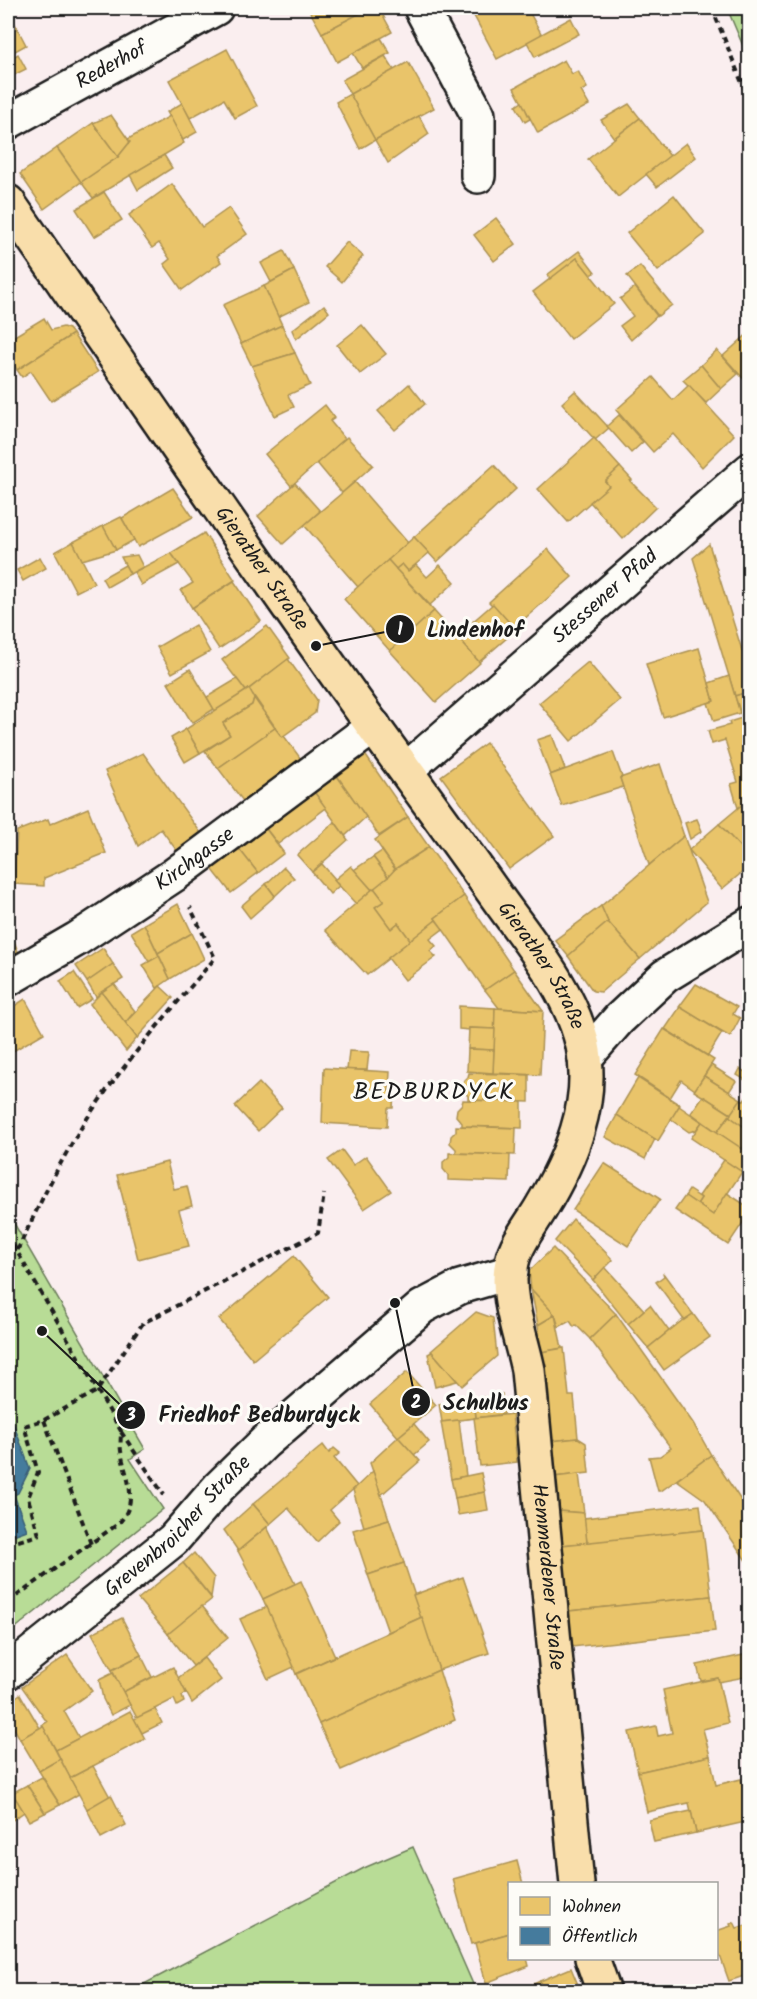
<svg xmlns="http://www.w3.org/2000/svg" width="757" height="1999" viewBox="0 0 757 1999" font-family="Kalam,sans-serif">
<rect width="100%" height="100%" fill="#faeeef"/>
<filter id="ink" filterUnits="userSpaceOnUse"><feTurbulence type="fractalNoise" baseFrequency=".0167" numOctaves="2"/><feDisplacementMap in="SourceGraphic" scale="12" xChannelSelector="R" yChannelSelector="G"/><feConvolveMatrix kernelMatrix="1 2 1 2 8 2 1 2 1" color-interpolation-filters="sRGB"/></filter>
<g filter="url(#ink)">
<g fill="#b8dc96" stroke="#6a7c59" stroke-width="1.5">
<polygon points="727,8 749,8 749,60"/>
<polygon points="8,1213 145,1449 130,1459 163,1509 8,1634"/>
<polygon points="413,1847 476,1991 131,1991 364,1868"/>
</g>
<g fill="#e9c46a" stroke="#ac9253" stroke-width="1.5">
<polygon points="308,8 370,8 322,33"/>
<polygon points="370,8 379,8 392,32 337,62 322,33"/>
<polygon points="485,8 527,8 542,35 497,59 473,14"/>
<polygon points="571,18 579,34 535,57 527,42"/>
<polygon points="13,20 26,45 8,55 8,23"/>
<polygon points="381,38 390,53 362,68 353,53"/>
<polygon points="227,49 257,106 235,118 224,99 190,118 169,80"/>
<polygon points="18,54 26,69 8,78 8,60"/>
<polygon points="385,56 394,70 350,94 342,80"/>
<polygon points="564,60 572,74 578,71 587,88 581,91 589,105 538,133 514,88"/>
<polygon points="408,62 434,108 375,140 350,94"/>
<polygon points="350,94 375,140 360,149 336,102"/>
<polygon points="522,102 530,119 525,122 516,106"/>
<polygon points="182,103 197,132 183,140 167,112"/>
<polygon points="629,104 640,118 614,138 601,120"/>
<polygon points="111,115 130,142 118,157 93,123"/>
<polygon points="170,116 184,143 93,198 81,182 118,157 130,142 128,139"/>
<polygon points="419,116 429,134 388,163 375,140"/>
<polygon points="640,118 670,156 618,197 588,159"/>
<polygon points="93,123 118,157 81,182 57,148"/>
<polygon points="686,143 696,157 657,187 646,174"/>
<polygon points="57,148 81,182 44,209 20,174"/>
<polygon points="164,155 172,168 138,190 130,175"/>
<polygon points="172,184 202,227 229,208 247,234 217,256 221,262 182,290 164,264 170,259 159,243 152,248 129,215"/>
<polygon points="104,192 122,220 94,237 76,209"/>
<polygon points="674,195 705,234 658,271 627,233"/>
<polygon points="496,218 516,244 494,261 474,235"/>
<polygon points="347,242 363,256 342,282 325,267"/>
<polygon points="284,251 294,270 271,282 261,263"/>
<polygon points="579,251 595,272 591,276 577,258 551,279 547,275"/>
<polygon points="577,258 614,304 570,339 533,292"/>
<polygon points="640,266 672,305 658,316 627,276"/>
<polygon points="294,270 309,302 278,317 264,286"/>
<polygon points="264,286 282,325 241,344 223,305"/>
<polygon points="635,287 657,316 631,340 620,326 633,316 620,299"/>
<polygon points="324,305 329,312 296,339 292,330"/>
<polygon points="44,318 51,330 63,327 69,329 73,334 17,370 8,354 8,340"/>
<polygon points="282,325 295,353 252,366 241,344"/>
<polygon points="362,325 386,354 360,374 337,345"/>
<polygon points="750,332 750,386 723,356"/>
<polygon points="73,334 98,372 51,401 31,371 22,377 17,370"/>
<polygon points="717,350 738,374 721,389 701,365"/>
<polygon points="295,353 310,385 288,395 294,407 275,416 252,366"/>
<polygon points="701,365 721,389 706,403 683,380"/>
<polygon points="653,377 673,400 689,385 734,435 702,467 673,434 653,452 616,410"/>
<polygon points="409,384 425,404 395,430 378,411"/>
<polygon points="575,391 609,428 595,440 562,403"/>
<polygon points="325,405 335,418 330,421 345,439 291,486 265,454"/>
<polygon points="619,415 643,442 631,453 607,426"/>
<polygon points="347,437 373,465 342,493 317,463"/>
<polygon points="594,438 620,467 605,481 609,486 568,522 538,489"/>
<polygon points="494,465 516,489 437,562 414,537"/>
<polygon points="620,467 632,480 630,481 656,507 623,539 590,502 609,486 605,481"/>
<polygon points="355,482 408,543 358,587 304,525"/>
<polygon points="295,483 320,511 283,544 258,516"/>
<polygon points="173,488 193,517 138,547 122,518"/>
<polygon points="121,517 134,540 116,550 103,526"/>
<polygon points="103,526 116,550 82,560 73,542"/>
<polygon points="204,533 235,580 192,608 181,590 193,583 171,553"/>
<polygon points="414,537 429,553 408,571 402,564 396,569 388,560"/>
<polygon points="73,542 94,583 76,592 55,552"/>
<polygon points="709,544 750,676 750,691 735,696 693,558"/>
<polygon points="548,549 572,577 514,628 489,602"/>
<polygon points="171,553 179,564 141,585 134,572"/>
<polygon points="137,555 143,567 130,574 121,557"/>
<polygon points="40,557 46,568 23,581 17,570"/>
<polygon points="388,560 434,611 390,651 344,599"/>
<polygon points="402,564 408,571 416,565 427,577 440,565 455,582 430,605 396,569"/>
<polygon points="125,565 130,574 107,587 102,578"/>
<polygon points="234,581 261,621 219,649 192,608"/>
<polygon points="493,604 516,630 479,662 456,636"/>
<polygon points="434,611 480,663 436,702 390,651"/>
<polygon points="195,625 210,652 172,673 157,647"/>
<polygon points="267,626 290,658 246,691 222,660"/>
<polygon points="699,648 714,701 663,717 646,664"/>
<polygon points="288,659 317,700 315,713 282,737 249,689"/>
<polygon points="588,662 620,700 571,741 539,703"/>
<polygon points="190,669 214,709 192,723 168,683"/>
<polygon points="729,676 740,713 714,721 708,703 714,701 709,683"/>
<polygon points="237,679 246,691 215,711 207,697"/>
<polygon points="249,689 254,698 252,705 223,723 230,735 200,753 186,729"/>
<polygon points="750,691 750,743 735,696"/>
<polygon points="254,698 275,728 218,768 205,751 230,735 223,723 252,705"/>
<polygon points="742,718 750,743 750,798 738,808 731,784 738,782 725,740 712,744 708,731 730,725 729,722"/>
<polygon points="275,728 282,737 284,736 301,759 243,801 218,768"/>
<polygon points="186,729 200,753 185,762 171,738"/>
<polygon points="552,735 565,769 550,775 537,740"/>
<polygon points="486,743 554,836 509,869 441,776"/>
<polygon points="613,752 622,777 620,778 623,787 562,806 550,775"/>
<polygon points="143,753 201,833 177,851 161,829 138,846 105,771"/>
<polygon points="364,753 408,817 379,836 335,773"/>
<polygon points="660,764 684,836 649,865 620,778"/>
<polygon points="335,773 366,817 345,836 312,789"/>
<polygon points="312,789 326,808 278,844 263,825"/>
<polygon points="750,798 750,858 719,824"/>
<polygon points="88,808 106,853 44,878 44,886 14,884 17,831 48,819 50,824"/>
<polygon points="408,817 429,847 395,869 375,840"/>
<polygon points="697,819 702,831 690,839 685,823"/>
<polygon points="335,822 348,840 312,872 297,855"/>
<polygon points="719,824 750,858 750,866 722,889 689,850"/>
<polygon points="263,825 284,853 258,873 236,845"/>
<polygon points="684,836 707,902 640,959 608,922 601,906"/>
<polygon points="236,845 258,873 231,893 209,865"/>
<polygon points="429,847 464,896 435,918 436,920 411,941 398,923 391,929 375,907 384,901 374,888 395,869"/>
<polygon points="382,851 395,869 388,877 373,857"/>
<polygon points="373,857 388,877 372,890 354,870"/>
<polygon points="322,864 335,879 334,880 339,886 330,894 312,872"/>
<polygon points="351,866 372,890 356,904 334,880"/>
<polygon points="284,867 294,878 275,896 266,884"/>
<polygon points="266,884 275,896 250,918 241,906"/>
<polygon points="374,888 384,901 375,907 391,929 398,923 411,941 367,975 325,930"/>
<polygon points="464,896 514,970 485,990 435,918"/>
<polygon points="178,904 192,933 158,953 144,924"/>
<polygon points="601,906 608,922 568,956 555,940"/>
<polygon points="436,920 443,929 430,939 436,946 430,951 436,957 405,980 388,958"/>
<polygon points="608,922 640,959 601,992 593,991 568,956"/>
<polygon points="144,924 159,956 149,962 131,932"/>
<polygon points="8,926 21,959 8,965"/>
<polygon points="192,933 204,959 170,979 158,953"/>
<polygon points="103,948 113,964 87,982 76,966"/>
<polygon points="159,956 170,979 157,988 143,965"/>
<polygon points="113,964 123,979 101,992 96,997 87,982"/>
<polygon points="514,970 543,1011 499,1008 485,990"/>
<polygon points="74,972 92,999 77,1008 60,981"/>
<polygon points="114,984 135,1011 125,1023 102,992"/>
<polygon points="696,984 737,1007 733,1014 740,1018 730,1037 679,1007"/>
<polygon points="160,986 173,998 137,1038 125,1023"/>
<polygon points="102,992 137,1038 126,1051 90,1004"/>
<polygon points="25,999 44,1033 8,1054 8,1010"/>
<polygon points="459,1006 495,1008 495,1029 469,1028 469,1030 459,1029"/>
<polygon points="680,1007 722,1033 708,1056 665,1029"/>
<polygon points="495,1008 543,1011 540,1075 493,1073"/>
<polygon points="469,1028 495,1029 494,1050 468,1049"/>
<polygon points="664,1029 714,1060 695,1090 681,1080 670,1098 635,1075"/>
<polygon points="468,1049 494,1050 493,1073 467,1071"/>
<polygon points="349,1051 369,1052 367,1070 347,1070"/>
<polygon points="750,1064 750,1083 737,1075 740,1069 745,1072"/>
<polygon points="711,1065 736,1081 729,1092 704,1076"/>
<polygon points="324,1068 390,1072 389,1091 394,1091 393,1108 388,1108 387,1127 322,1123"/>
<polygon points="469,1073 529,1075 529,1102 468,1100 468,1096 463,1090 463,1082 468,1077"/>
<polygon points="704,1076 741,1099 731,1114 694,1091"/>
<polygon points="638,1078 680,1105 658,1141 616,1115"/>
<polygon points="259,1083 282,1108 258,1131 235,1106"/>
<polygon points="749,1093 750,1125 747,1129 729,1116 741,1099 744,1101"/>
<polygon points="703,1096 731,1114 717,1132 691,1113"/>
<polygon points="463,1100 522,1102 522,1128 462,1126 462,1123 456,1116 457,1109 462,1104"/>
<polygon points="679,1106 702,1122 696,1130 689,1132 671,1119"/>
<polygon points="617,1115 655,1139 645,1159 605,1137"/>
<polygon points="729,1116 747,1129 746,1131 750,1133 750,1138 742,1149 717,1132"/>
<polygon points="702,1122 750,1154 750,1161 742,1172 691,1138"/>
<polygon points="456,1126 516,1128 515,1155 456,1153 456,1149 450,1143 451,1136 456,1131"/>
<polygon points="342,1150 353,1165 366,1156 391,1191 364,1209 328,1160"/>
<polygon points="449,1153 510,1155 509,1182 448,1180 448,1175 443,1169 443,1162 449,1157"/>
<polygon points="724,1160 742,1172 713,1215 697,1204 701,1198 699,1196"/>
<polygon points="167,1162 174,1189 187,1186 192,1206 179,1210 189,1246 138,1259 117,1175"/>
<polygon points="604,1163 660,1199 628,1246 573,1210"/>
<polygon points="689,1190 701,1198 697,1204 685,1196"/>
<polygon points="727,1193 750,1208 750,1212 728,1245 675,1210 685,1196 713,1215"/>
<polygon points="573,1219 613,1260 593,1280 555,1241"/>
<polygon points="553,1248 616,1314 590,1339 576,1325 574,1327 570,1321 559,1327 555,1315 531,1289 529,1271"/>
<polygon points="294,1256 328,1297 253,1360 219,1319"/>
<polygon points="605,1267 644,1310 628,1324 593,1280"/>
<polygon points="663,1273 693,1314 684,1320 656,1282 664,1276"/>
<polygon points="531,1289 555,1315 538,1325"/>
<polygon points="650,1305 669,1331 648,1348 628,1324"/>
<polygon points="476,1312 493,1318 497,1356 462,1386 431,1351"/>
<polygon points="616,1314 693,1423 711,1455 661,1491 658,1491 649,1457 660,1456 671,1448 590,1339"/>
<polygon points="693,1314 710,1337 664,1370 648,1348 684,1319 684,1320"/>
<polygon points="555,1315 562,1348 541,1352 538,1325"/>
<polygon points="564,1348 569,1396 574,1396 578,1438 551,1441 541,1352"/>
<polygon points="432,1352 457,1381 435,1387 428,1354"/>
<polygon points="407,1372 436,1405 398,1437 370,1404"/>
<polygon points="502,1394 504,1414 476,1418 474,1399"/>
<polygon points="474,1399 476,1418 442,1422 439,1404"/>
<polygon points="512,1414 517,1462 480,1466 474,1418"/>
<polygon points="459,1420 466,1476 451,1479 441,1422"/>
<polygon points="414,1424 429,1442 414,1455 398,1437"/>
<polygon points="398,1437 420,1461 381,1495 370,1463"/>
<polygon points="578,1438 586,1443 589,1473 554,1477 551,1441"/>
<polygon points="323,1445 329,1453 334,1448 340,1453 334,1458 357,1486 330,1510 339,1521 317,1542 288,1508 270,1524 253,1504"/>
<polygon points="711,1455 750,1514 750,1560 747,1562 705,1500 677,1480"/>
<polygon points="373,1471 389,1519 364,1527 353,1490"/>
<polygon points="481,1473 485,1492 455,1498 451,1479"/>
<polygon points="579,1474 584,1513 557,1511 554,1477"/>
<polygon points="485,1492 488,1510 458,1515 455,1498"/>
<polygon points="253,1504 270,1524 238,1551 224,1530"/>
<polygon points="700,1505 703,1530 587,1543 584,1518"/>
<polygon points="557,1511 584,1513 587,1543 562,1545"/>
<polygon points="389,1519 404,1563 368,1575 353,1530"/>
<polygon points="267,1527 295,1584 263,1599 238,1551"/>
<polygon points="703,1530 711,1596 569,1611 562,1545"/>
<polygon points="194,1553 214,1578 211,1597 183,1563"/>
<polygon points="183,1563 212,1599 168,1634 138,1599"/>
<polygon points="404,1563 422,1617 388,1632 368,1575"/>
<polygon points="463,1577 489,1653 439,1670 413,1595"/>
<polygon points="301,1581 335,1656 296,1674 263,1599"/>
<polygon points="711,1596 715,1631 572,1647 569,1611"/>
<polygon points="202,1606 228,1638 193,1666 168,1634"/>
<polygon points="267,1607 294,1667 268,1679 240,1619"/>
<polygon points="422,1617 439,1670 319,1724 296,1674"/>
<polygon points="122,1618 141,1655 112,1670 92,1633"/>
<polygon points="748,1654 750,1676 719,1682 718,1678 701,1681 697,1665"/>
<polygon points="67,1655 92,1691 64,1711 79,1738 56,1750 42,1725 47,1722 22,1687"/>
<polygon points="141,1655 152,1677 123,1692 112,1670"/>
<polygon points="204,1658 221,1680 192,1703 178,1678"/>
<polygon points="173,1667 186,1693 182,1696 184,1702 177,1706 174,1699 137,1718 123,1692"/>
<polygon points="439,1670 455,1720 341,1770 319,1724"/>
<polygon points="113,1673 130,1705 111,1715 103,1699 99,1680"/>
<polygon points="718,1678 728,1723 703,1729 710,1756 638,1772 629,1732 656,1726 658,1736 672,1733 663,1690"/>
<polygon points="20,1694 40,1728 20,1739 8,1717 8,1703"/>
<polygon points="155,1709 162,1723 142,1733 134,1719"/>
<polygon points="130,1711 145,1739 70,1778 56,1750"/>
<polygon points="43,1726 60,1759 39,1771 20,1739"/>
<polygon points="710,1756 716,1785 741,1779 750,1821 696,1833 689,1803 647,1812 638,1772"/>
<polygon points="60,1759 79,1794 60,1805 39,1771"/>
<polygon points="93,1766 110,1797 87,1809 70,1778"/>
<polygon points="42,1777 60,1805 45,1813 27,1785"/>
<polygon points="27,1785 45,1813 29,1821 12,1793"/>
<polygon points="111,1795 126,1825 101,1838 87,1809"/>
<polygon points="16,1799 24,1812 8,1823 8,1805"/>
<polygon points="691,1811 696,1833 654,1842 649,1820"/>
<polygon points="517,1861 523,1884 510,1884 510,1933 471,1944 453,1879"/>
<polygon points="734,1922 737,1928 750,1924 750,1974 729,1981 719,1953 716,1954 716,1931 731,1926 730,1924"/>
<polygon points="510,1933 510,1958 527,1958 529,1966 486,1983 475,1943"/>
<polygon points="571,1968 581,1992 545,1992 540,1981"/>
<polygon points="540,1981 545,1992 517,1992"/>
</g>
<polygon fill="#457b9d" stroke="#395e76" stroke-width="1.5" points="8,1409 30,1469 18,1493 14,1495 27,1530 8,1537"/>
<g fill="none" stroke-linecap="round" stroke-linejoin="round">
<defs>
<g id="minor">
<polyline points="421,8 478,115 478,176"/>
<path id="s1" d="M8,122L216,8"/>
<path id="s2" d="M406,770L750,470"/>
<path id="s3" d="M8,979L77,939L174,875L374,726"/>
<polyline points="585,1058 619,1019 665,976 750,924"/>
<path id="s4" d="M8,1672L173,1540L219,1487L265,1442L422,1307L460,1287L511,1272"/>
</g>
<g id="major">
<path id="s5" d="M8,202C116,358 223,515 333,670C386,745 441,818 494,893C527,940 570,988 583,1046C595,1103 570,1160 541,1208C531,1225 516,1243 512,1262C504,1294 522,1339 528,1370L577,1884"/>
<polyline points="592,1958 604,1992"/>
</g>
</defs>
<use href="#minor" stroke="#1c1c1c" stroke-width="38"/>
<use href="#major" stroke="#1c1c1c" stroke-width="38"/>
<g stroke="#1c1c1c" stroke-width="4" stroke-dasharray="6 4.5" stroke-linecap="butt">
<polyline points="712,8 750,103"/>
<path d="M8,1236L121,1431C121,1437 120,1444 121,1451C125,1478 141,1500 118,1524L8,1602"/>
<path d="M8,1255L17,1251C40,1203 62,1156 92,1111C129,1057 173,1008 215,958L190,907"/>
<polyline points="44,1420 97,1391 143,1323 318,1233 324,1194"/>
<polyline points="121,1432 164,1495"/>
<polyline points="8,1544 39,1535 28,1498 38,1472 24,1426 44,1420 91,1544"/>
</g>
<use href="#minor" stroke="#fdfcf7" stroke-width="33"/>
<use href="#major" stroke="#f9deab" stroke-width="33"/>
</g>
</g>
<g text-anchor="middle" dominant-baseline="central" stroke-width="6" stroke-linejoin="round" paint-order="stroke">
<g font-size="21" fill="#1c1c1c" stroke="#fdfcf7">
<text stroke="none"><textPath href="#s1" startOffset="118">Rederhof</textPath></text>
<text stroke="none"><textPath href="#s5" startOffset="446">Gierather Straße</textPath></text>
<text stroke="none"><textPath href="#s2" startOffset="264">Stessener Pfad</textPath></text>
<text stroke="none"><textPath href="#s3" startOffset="222">Kirchgasse</textPath></text>
<text stroke="none"><textPath href="#s5" startOffset="932">Gierather Straße</textPath></text>
<text stroke="none"><textPath href="#s4" startOffset="224">Grevenbroicher Straße</textPath></text>
<text stroke="none"><textPath href="#s5" startOffset="1574">Hemmerdener Straße</textPath></text>
</g>
<g font-size="24" letter-spacing="1.5" fill="#1c1c1c" stroke="#fdfcf7">
<text x="434" y="1092">BEDBURDYCK</text>
</g>
</g>
<path fill="none" stroke="#1c1c1c" stroke-width="2" d="M316 646L400 629M395 1303L416 1402M42 1331L131 1415"/>
<g fill="#1c1c1c" stroke="#fdfcf7" stroke-width="2">
<circle cx="316" cy="646" r="6"/>
<circle cx="395" cy="1303" r="6"/>
<circle cx="42" cy="1331" r="6"/>
<circle cx="400" cy="629" r="15"/>
<circle cx="416" cy="1402" r="15"/>
<circle cx="131" cy="1415" r="15"/>
</g>
<g font-size="18" text-anchor="middle" font-weight="bold" fill="#fff">
<text x="400" y="635">1</text>
<text x="416" y="1408">2</text>
<text x="131" y="1421">3</text>
</g>
<g font-size="22" text-anchor="middle" font-weight="bold" fill="#1c1c1c" stroke="#fdfcf7" stroke-width="6" stroke-linejoin="round" paint-order="stroke">
<text x="475" y="637">Lindenhof</text>
<text x="486" y="1410">Schulbus</text>
<text x="259" y="1422">Friedhof Bedburdyck</text>
</g>
<rect width="757" height="1999" fill="none" stroke="#fdfcf7" stroke-width="30"/>
<rect x="15" y="15" width="727" height="1969" fill="none" stroke="#1c1c1c" stroke-width="2" filter="url(#ink)"/>
<rect x="508" y="1882" width="210" height="78" fill="#fdfcf7" stroke="#a3a29f" stroke-width="1.5"/>
<rect x="520" y="1897" width="30" height="18" fill="#e9c46a" stroke="#a3a29f" stroke-width="1.5"/>
<text x="562" y="1912" font-size="18" fill="#1c1c1c">Wohnen</text>
<rect x="520" y="1927" width="30" height="18" fill="#457b9d" stroke="#a3a29f" stroke-width="1.5"/>
<text x="562" y="1942" font-size="18" fill="#1c1c1c">Öffentlich</text>
</svg>
